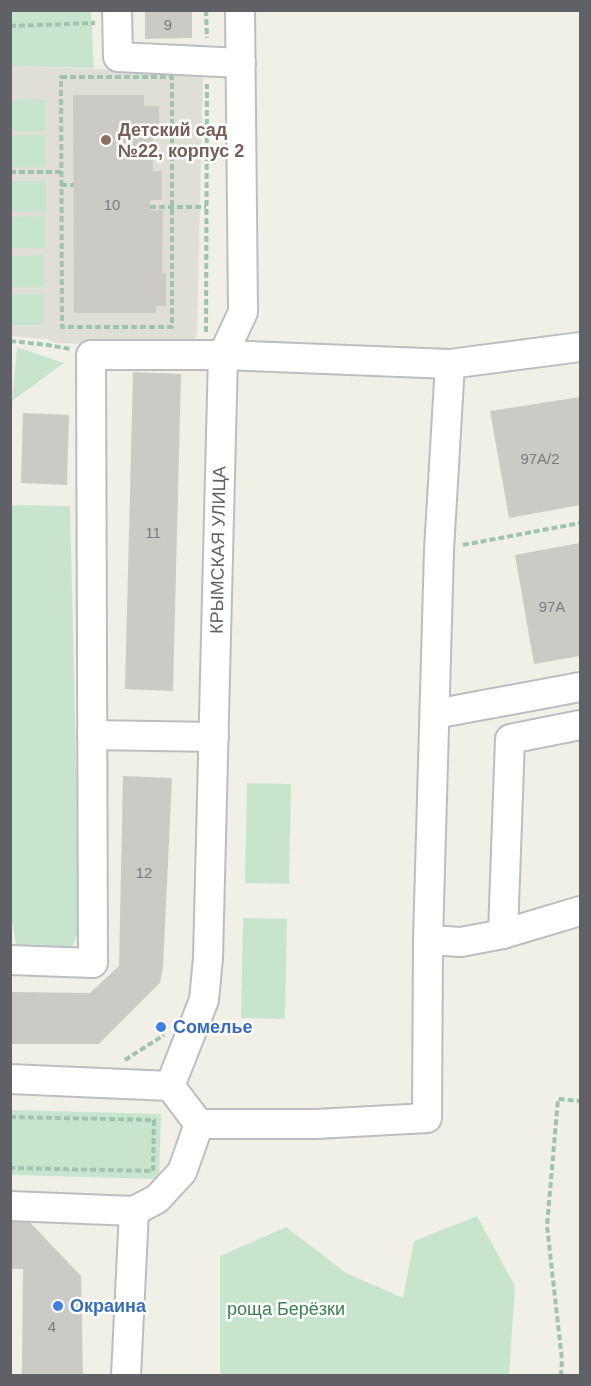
<svg xmlns="http://www.w3.org/2000/svg" width="591" height="1386" viewBox="0 0 591 1386" font-family="Helvetica,sans-serif">
<rect width="100%" height="100%" fill="#f0f0e7"/>
<polygon fill="#e0dfd6" points="11,66 203,73 197,334 191,347 56,343 47,339 11,336"/>
<g fill="#c6e5cc">
<polygon points="11,10 91,11 94,68 11,66"/>
<polygon points="45,99 45,131 11,131 11,100"/>
<polygon points="10,135 45,135 45,167 11,167"/>
<polygon points="10,181 46,181 46,212 11,212"/>
<polygon points="45,216 45,248 11,248 11,217"/>
<polygon points="44,255 44,287 11,287 11,256"/>
<polygon points="10,294 44,294 44,325 11,325"/>
<polygon points="17,347 64,363 12,401"/>
<polygon points="10,505 70,506 80,928 71,950 18,955 10,910"/>
<polygon points="247,783 291,784 289,884 245,883"/>
<polygon points="243,918 287,919 285,1019 241,1018"/>
<polygon points="11,1110 161,1114 159,1179 11,1175"/>
<polygon points="477,1216 515,1286 509,1375 224,1376 220,1372 220,1256 286,1227 346,1273 403,1298 414,1241"/>
</g>
<g fill="#cccac4">
<polygon points="145,10 192,10 192,38 145,39"/>
<polygon points="73,95 144,95 144,106 159,106 159,138 153,138 153,171 162,171 162,200 150,200 150,210 163,210 162,273 166,273 166,306 156,306 156,313 74,313"/>
<polygon points="133,372 181,374 173,691 125,689"/>
<polygon points="580,397 580,505 509,518 490,411"/>
<polygon points="23,413 69,415 67,485 21,483"/>
<polygon points="580,543 580,656 534,664 515,555"/>
<polygon points="123,776 172,778 163,967 160,983 99,1044 10,1044 10,992 90,993 119,966"/>
<polygon points="10,1215 23,1215 81,1276 83,1376 22,1376 23,1269 10,1269"/>
</g>
<g fill="none" stroke-linecap="round" stroke-linejoin="round">
<defs>
<g id="minor">
<polyline points="117,10 118,57 241,63"/>
<polyline points="435,714 580,687"/>
<polyline points="92,735 214,737"/>
<polyline points="503,934 510,739 580,725"/>
<polyline points="428,940 461,942 503,934 580,911"/>
<polyline points="10,960 93,963 91,355 223,355 450,364 580,347"/>
<polyline points="10,1079 170,1086"/>
<polyline points="170,1086 204,1000 208,958 223,355 243,312 240,10"/>
<polyline points="170,1086 199,1124"/>
<polyline points="199,1124 316,1124 427,1118 428,940 439,550 450,364"/>
<polyline points="10,1206 134,1211 157,1199 182,1172 199,1124"/>
<polyline points="126,1376 134,1211"/>
</g>
</defs>
<use href="#minor" stroke="#bcbdc2" stroke-width="32"/>
<g stroke="#9ec4b0" stroke-width="4" stroke-dasharray="6 3" stroke-linecap="butt">
<polyline points="206,10 207,38"/>
<polyline points="10,26 95,23"/>
<polygon points="61,77 172,77 172,327 62,327"/>
<polyline points="10,172 61,172"/>
<polyline points="61,185 74,185"/>
<polyline points="150,207 206,207"/>
<polyline points="206,332 207,84"/>
<polyline points="10,341 48,345 70,349"/>
<polyline points="463,545 580,523"/>
<polyline points="125,1060 164,1035"/>
<polyline points="10,1117 154,1120 153,1171 10,1168"/>
<polyline points="561,1376 562,1360 547,1226 558,1099 580,1101"/>
</g>
<use href="#minor" stroke="#fff" stroke-width="28"/>
</g>
<circle fill="#8d6e63" stroke="#fff" stroke-width="2" cx="106" cy="140" r="6"/>
<g fill="#3f7fe0" stroke="#fff" stroke-width="2">
<circle cx="161" cy="1027" r="6"/>
<circle cx="58" cy="1306" r="6"/>
</g>
<g text-anchor="middle" dominant-baseline="central" stroke-width="5" stroke-linejoin="round" paint-order="stroke">
<g font-size="15" fill="#7a7b7e">
<text x="168" y="24">9</text>
<text x="112" y="204">10</text>
<text x="540" y="458">97А/2</text>
<text x="153" y="532">11</text>
<text x="552" y="606">97А</text>
<text x="144" y="872">12</text>
<text x="52" y="1326">4</text>
</g>
<g font-size="18" font-weight="bold" fill="#785e54" stroke="#fff" text-anchor="start">
<text x="118" y="130">Детский сад<tspan x="118" dy="21">№22, корпус 2</tspan></text>
</g>
<g font-size="18" fill="#5f6167" stroke="#fff">
<text transform="translate(218 550) rotate(-89)">КРЫМСКАЯ УЛИЦА</text>
</g>
<g font-size="18" font-weight="bold" fill="#366cbe" stroke="#fff" text-anchor="start">
<text x="173" y="1027">Сомелье</text>
<text x="70" y="1306">Окраина</text>
</g>
<g font-size="18" fill="#3a824c" stroke="#fff">
<text x="286" y="1309">роща Берёзки</text>
</g>
</g>
<rect width="591" height="1386" fill="none" stroke="#5f6167" stroke-width="24"/>
</svg>
